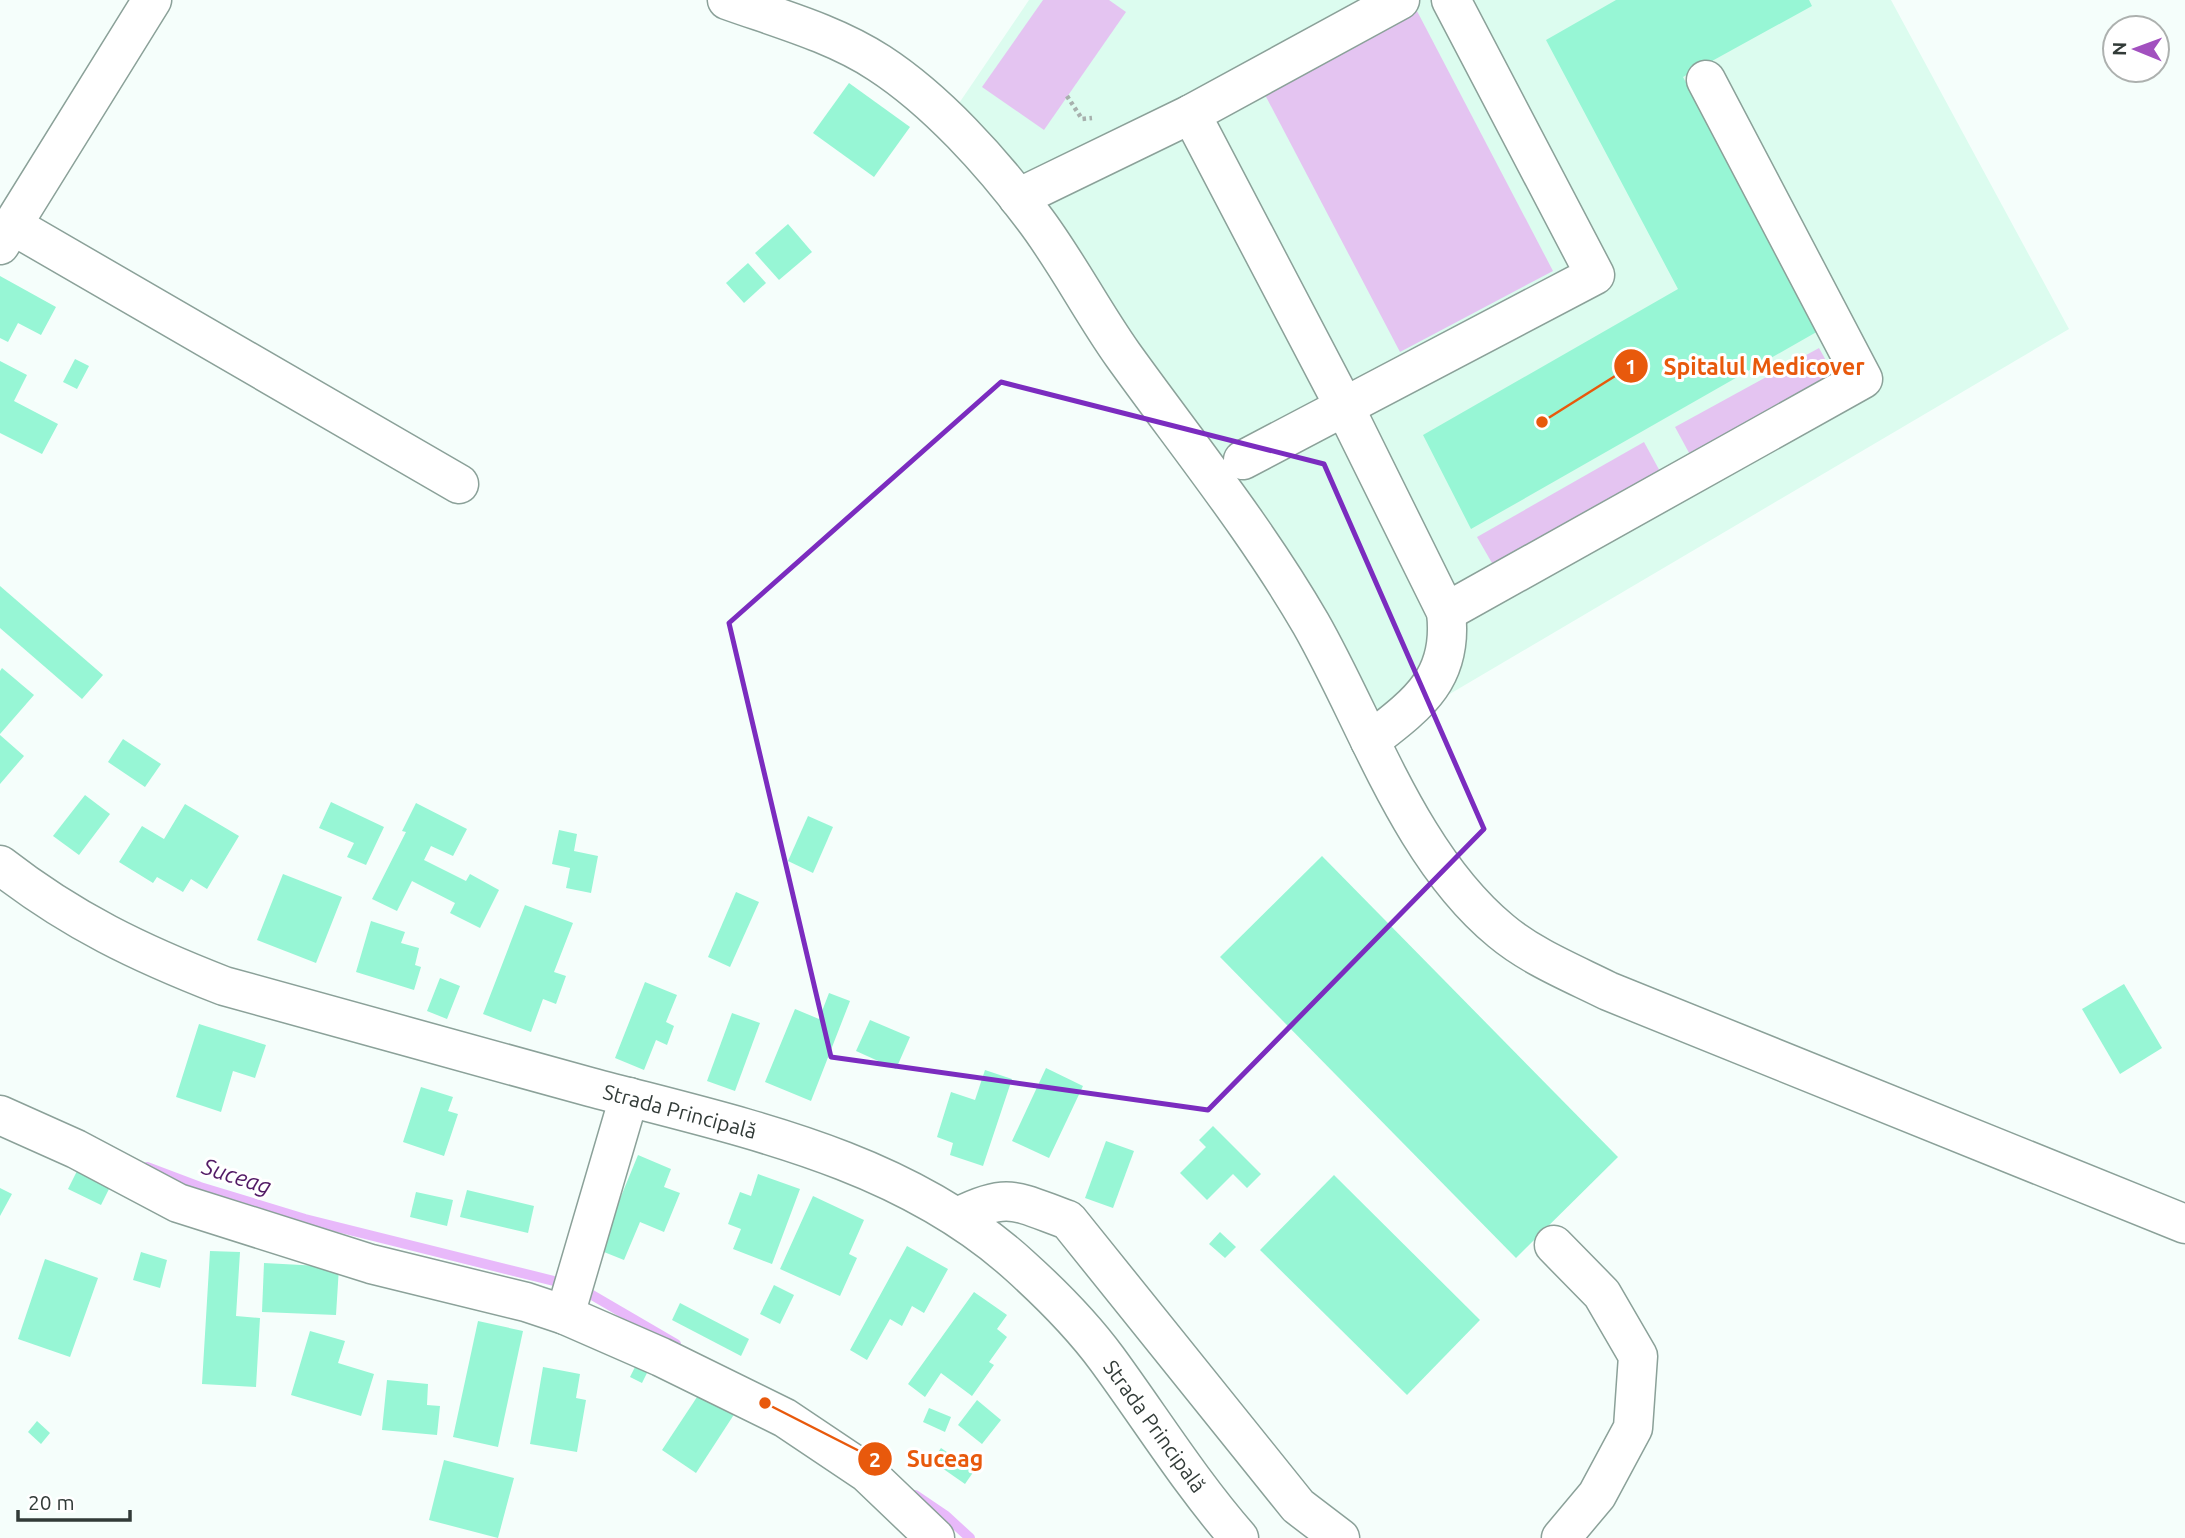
<svg xmlns="http://www.w3.org/2000/svg" width="2185" height="1538" viewBox="0 0 2185 1538" font-family="Ubuntu,sans-serif">
<rect width="100%" height="100%" fill="#f5fefb"/>
<polygon fill="#dcfcef" points="1029,0 1891,0 2069,329 1370,741 1312,626 947,121"/>
<g fill="#e4c4f1">
<polygon points="1043,0 1109,0 1126,12 1044,130 982,87"/>
<polygon points="1417,11 1553,271 1400,352 1263,91"/>
<polygon points="1819,348 1838,382 1694,462 1675,427"/>
<polygon points="1644,442 1662,475 1496,570 1477,537"/>
</g>
<g fill="none" stroke-linecap="round" stroke-linejoin="round">
<g stroke="#e8b9fa" stroke-width="10">
<polyline points="147,1167 200,1187 305,1219 566,1284"/>
<polyline points="581,1290 592,1295 676,1344"/>
<polyline points="915,1495 946,1516 970,1538"/>
</g>
</g>
<g fill="#97f6d5">
<polygon points="1616,0 1809,0 1812,6 1683,77 1820,330 1471,529 1423,435 1678,289 1546,40"/>
<polygon points="849,83 910,127 874,177 813,133"/>
<polygon points="788,224 812,252 779,280 755,253"/>
<polygon points="748,263 766,283 744,303 726,283"/>
<polygon points="0,276 56,307 41,335 18,323 8,342 0,338"/>
<polygon points="75,359 89,366 77,389 63,382"/>
<polygon points="0,361 27,375 14,401 58,424 42,454 0,433"/>
<polygon points="0,586 103,675 82,699 0,628"/>
<polygon points="2,668 34,695 0,734 0,671"/>
<polygon points="0,735 24,756 0,784"/>
<polygon points="123,739 161,764 145,787 108,762"/>
<polygon points="85,795 110,814 79,855 53,836"/>
<polygon points="331,802 384,827 366,865 347,857 354,843 319,828"/>
<polygon points="416,803 467,829 453,856 431,846 424,860 466,881 470,874 499,890 480,928 450,913 455,903 412,881 397,911 372,899 406,832 402,831"/>
<polygon points="185,804 239,836 207,889 191,879 183,892 157,877 153,883 119,862 142,826 164,839"/>
<polygon points="808,816 833,827 813,873 788,861"/>
<polygon points="559,830 577,834 574,851 598,856 591,893 566,888 570,868 552,864"/>
<polygon points="1322,856 1618,1157 1516,1258 1220,957"/>
<polygon points="283,874 342,897 316,963 257,940"/>
<polygon points="736,892 759,902 730,967 708,957"/>
<polygon points="525,905 573,923 554,972 566,976 556,1004 543,999 531,1032 483,1014"/>
<polygon points="371,921 405,932 401,943 419,948 415,965 421,967 414,990 356,972"/>
<polygon points="440,978 460,986 447,1019 427,1011"/>
<polygon points="645,982 677,995 666,1022 674,1026 667,1045 656,1040 644,1070 615,1058"/>
<polygon points="2124,984 2162,1048 2120,1074 2082,1009"/>
<polygon points="829,993 850,1001 811,1101 765,1082 795,1009 819,1019"/>
<polygon points="732,1013 760,1023 735,1091 707,1081"/>
<polygon points="870,1020 910,1037 896,1069 856,1051"/>
<polygon points="199,1024 266,1045 255,1078 233,1071 221,1112 176,1097"/>
<polygon points="1046,1068 1083,1086 1049,1158 1012,1141"/>
<polygon points="985,1070 1012,1079 983,1166 950,1155 953,1143 937,1137 951,1092 975,1100"/>
<polygon points="421,1087 453,1097 448,1111 458,1114 444,1156 403,1142"/>
<polygon points="1213,1126 1261,1174 1247,1188 1233,1174 1207,1200 1180,1173 1206,1147 1199,1140"/>
<polygon points="1106,1141 1134,1151 1113,1208 1085,1198"/>
<polygon points="638,1155 671,1169 664,1187 680,1193 664,1232 640,1222 624,1260 599,1250"/>
<polygon points="77,1171 110,1187 101,1205 68,1189"/>
<polygon points="758,1174 800,1189 772,1264 733,1249 741,1229 728,1224 740,1192 751,1196"/>
<polygon points="1334,1175 1480,1320 1407,1395 1260,1250"/>
<polygon points="0,1188 12,1194 0,1216"/>
<polygon points="467,1190 534,1206 528,1233 460,1217"/>
<polygon points="416,1192 453,1200 447,1226 410,1217"/>
<polygon points="813,1196 864,1220 849,1254 857,1258 840,1296 780,1269"/>
<polygon points="1220,1232 1236,1247 1225,1258 1209,1244"/>
<polygon points="907,1246 948,1269 924,1313 912,1306 902,1326 890,1319 867,1360 850,1350"/>
<polygon points="210,1251 240,1252 236,1316 260,1318 256,1387 202,1384"/>
<polygon points="141,1252 167,1260 160,1288 133,1280"/>
<polygon points="45,1259 98,1278 70,1357 18,1339"/>
<polygon points="264,1263 339,1267 336,1315 262,1312"/>
<polygon points="774,1285 794,1295 780,1324 760,1314"/>
<polygon points="974,1292 1007,1315 997,1329 1007,1337 989,1362 994,1365 972,1396 941,1373 925,1397 908,1384"/>
<polygon points="680,1303 749,1339 741,1356 672,1320"/>
<polygon points="478,1321 523,1331 498,1447 453,1437"/>
<polygon points="310,1331 345,1341 338,1363 374,1374 361,1416 291,1395"/>
<polygon points="639,1359 651,1365 642,1383 630,1377"/>
<polygon points="543,1367 580,1374 576,1398 586,1400 577,1452 530,1444"/>
<polygon points="387,1380 428,1384 427,1405 440,1406 437,1435 382,1430"/>
<polygon points="701,1391 735,1413 696,1473 662,1450"/>
<polygon points="977,1400 1001,1420 982,1444 958,1425"/>
<polygon points="929,1408 951,1417 945,1432 923,1422"/>
<polygon points="37,1421 50,1433 41,1444 28,1432"/>
<polygon points="941,1448 974,1471 965,1484 932,1461"/>
<polygon points="444,1460 514,1478 498,1538 429,1520"/>
</g>
<g fill="none" stroke-linecap="round" stroke-linejoin="round">
<defs>
<g id="minor">
<path d="M727,0C777,18 833,33 879,63C936,100 992,162 1033,217C1066,260 1091,310 1123,355C1187,444 1256,529 1311,624C1368,724 1410,856 1501,931C1532,957 1572,973 1608,991L2185,1224"/>
<polyline points="1018,198 1191,114"/>
<polyline points="12,225 459,484"/>
<polyline points="0,245 152,0"/>
<polyline points="1243,460 1595,275 1451,0"/>
<polyline points="1446,612 1863,379 1706,80"/>
<path d="M1370,741C1418,704 1454,678 1446,612L1344,406L1191,114L1400,0"/>
<path d="M0,865C72,921 139,953 224,986C346,1020 468,1053 590,1087C740,1127 902,1158 1020,1266C1051,1294 1082,1325 1107,1359C1151,1419 1190,1482 1239,1538"/>
<polyline points="0,1115 76,1149 178,1203 371,1264 526,1302 565,1315 661,1357 785,1418 867,1473 935,1538"/>
<path d="M958,1217C1009,1191 1017,1202 1068,1220L1298,1506L1340,1538"/>
<polyline points="1554,1245 1602,1294 1638,1356 1633,1428 1597,1495 1561,1538"/>
<polyline points="565,1315 629,1097"/>
</g>
</defs>
<use href="#minor" stroke="#8ba199" stroke-width="41"/>
<polyline stroke="#a7b0ad" stroke-width="4.5" stroke-dasharray="3.5 3.5" stroke-linecap="butt" points="1067,96 1082,119 1092,118"/>
<use href="#minor" stroke="#fff" stroke-width="38"/>
</g>
<path fill="none" stroke="#7b2cbf" stroke-width="5" stroke-linejoin="round" d="M1001,382L1324,464L1484,829L1208,1110L831,1057L729,623Z"/>
<g text-anchor="middle" dominant-baseline="central" stroke-width="6" stroke-linejoin="round" paint-order="stroke">
<g font-size="21" fill="#323b38" stroke="#fff">
<text transform="translate(680 1111) rotate(15)">Strada Principală</text>
<text transform="translate(1155 1426) rotate(54)">Strada Principală</text>
</g>
<g font-size="23" font-style="italic" fill="#521a65" stroke="#fff">
<text transform="translate(237 1176) rotate(18)">Suceag</text>
</g>
</g>
<path fill="none" stroke="#e8590c" stroke-width="2.5" d="M1542 422L1631 366M765 1403L875 1459"/>
<g fill="#e8590c" stroke="#fff" stroke-width="2.5">
<circle cx="1542" cy="422" r="7"/>
<circle cx="765" cy="1403" r="7"/>
<circle cx="1631" cy="366" r="18"/>
<circle cx="875" cy="1459" r="18"/>
</g>
<g font-size="21" text-anchor="middle" font-weight="bold" fill="#fff">
<text x="1631" y="374">1</text>
<text x="875" y="1467">2</text>
</g>
<g font-size="23" text-anchor="middle" font-weight="bold" fill="#e8590c" stroke="#fff" stroke-width="6" stroke-linejoin="round" paint-order="stroke">
<text x="1764" y="375">Spitalul Medicover</text>
<text x="945" y="1467">Suceag</text>
</g>
<g transform="translate(2136 49) rotate(271)"><circle r="33" fill="#ffffff" stroke="#adb1af" stroke-width="2"/>
<path d="M0-5L12 26L0 18L-12 26Z" fill="#a250bf"/>
<text y="-10" font-size="19" font-weight="bold" text-anchor="middle" fill="#323b38">N</text>
</g>
<path d="M18 1510v10h112v-10" fill="none" stroke="#323b38" stroke-width="3.5"/>
<text x="28" y="1510" font-size="21" fill="#323b38" stroke="#ffffff" stroke-width="5" paint-order="stroke">20 m</text>
</svg>
